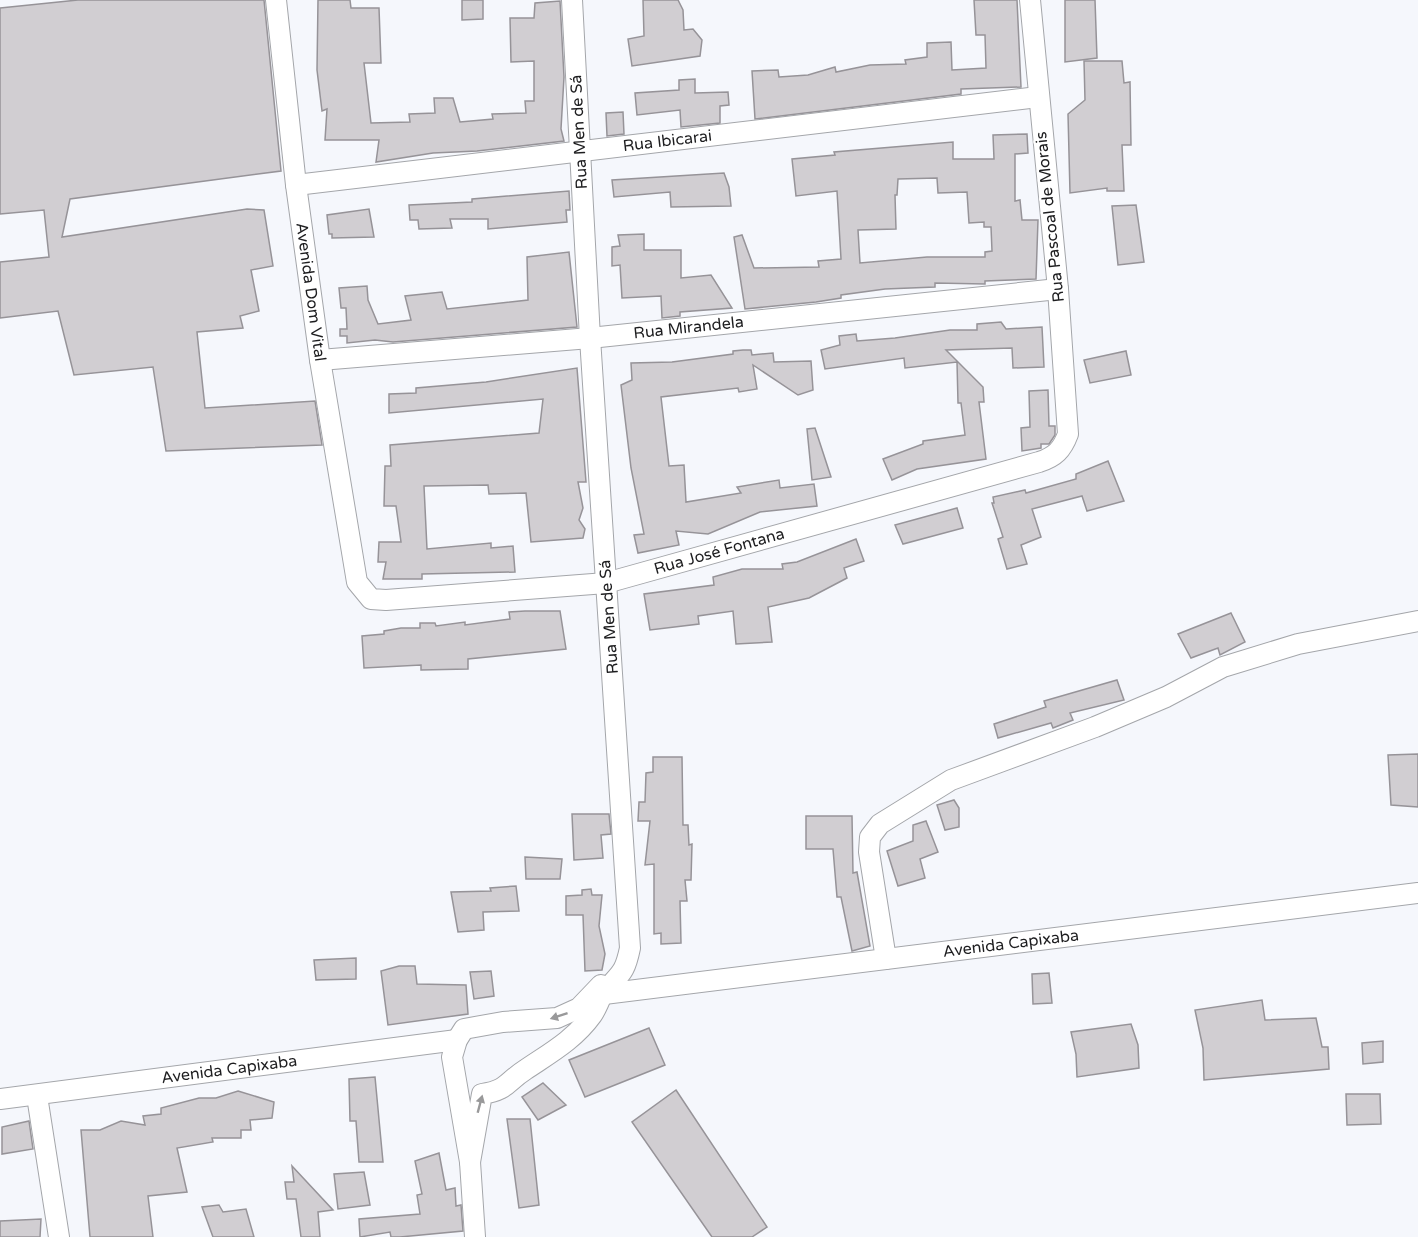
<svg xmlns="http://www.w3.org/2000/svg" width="1418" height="1237" viewBox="0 0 1418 1237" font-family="'Varela Round',sans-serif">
<rect width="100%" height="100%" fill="#f5f7fc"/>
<g fill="#d1ced2" stroke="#969398" stroke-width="1.5" fill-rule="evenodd">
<polygon points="78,0 264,0 281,171 70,199 62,237 247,209 264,210 273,266 251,270 259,311 240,316 243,328 197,332 205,408 315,401 322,445 166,451 153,367 74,375 58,311 0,318 0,262 49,257 44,210 0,214 0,8"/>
<polygon points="318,0 350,0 351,8 379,8 381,63 364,63 371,123 410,122 409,114 435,113 434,98 453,98 460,122 493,119 492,114 526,113 525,101 534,101 534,61 511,62 510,18 534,18 535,3 560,1 564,77 561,129 564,141 477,151 433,153 376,162 379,140 325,140 327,109 322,111 317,70"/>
<polygon points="462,0 483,0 483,19 462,20"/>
<polygon points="643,0 678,0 683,10 684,30 693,29 702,40 700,56 632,66 628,39 644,36"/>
<polygon points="974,0 1017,0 1021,87 961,89 961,94 755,119 752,71 778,70 779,77 808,75 835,67 836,72 870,65 906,64 905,60 927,57 927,43 951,42 952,70 986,68 985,35 976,35"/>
<polygon points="1065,0 1095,0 1097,58 1065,62"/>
<polygon points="1084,61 1122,61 1124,83 1130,82 1131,145 1122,145 1124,191 1107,191 1107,188 1070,193 1068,114 1085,100"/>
<polygon points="695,79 695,93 728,92 729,105 720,106 720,123 681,127 680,110 637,115 635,93 679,90 679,80"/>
<polygon points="623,112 624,134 607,136 606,113"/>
<path d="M1027,134L1028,153L1015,154V201L1020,200L1022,220H1038L1036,279L985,281V284L935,283V287L885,289L841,295V298L816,302L745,309L734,237L742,235L754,268L819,267L818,261L841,259L837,191L796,196L792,159L835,155L834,152L953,142V159H994L993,135ZM937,178L938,193L967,192L969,223L984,222V227H991L992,251L985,252V257H927L860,263L858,230L896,229L895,195H897L898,179Z"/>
<polygon points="724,173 729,187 731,206 671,207 670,192 614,197 612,180"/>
<polygon points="569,191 570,210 566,210 567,222 488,229 488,219 450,219 452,228 419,229 418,220 410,220 409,205 472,202 472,199"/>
<polygon points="1136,205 1144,262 1118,265 1112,206"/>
<polygon points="369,209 374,237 332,238 332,234 329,234 327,215"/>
<polygon points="644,234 644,250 681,250 681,278 711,275 732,308 680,312 680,316 662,318 661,296 622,298 620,265 612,266 612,247 620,246 618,235"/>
<polygon points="569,252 577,327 393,342 375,340 347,343 347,336 340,336 340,329 347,329 346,308 341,308 339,288 367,286 368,300 378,324 411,320 405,296 442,292 447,309 528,300 527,257"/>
<polygon points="1001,322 1006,329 1042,327 1044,367 1013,368 1012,348 946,350 983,387 984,402 979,402 986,459 917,469 892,480 883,459 923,444 923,441 965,435 961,403 958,403 957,362 905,368 904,358 825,369 821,350 840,345 839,336 856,334 857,341 895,338 950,330 977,330 977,324"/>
<polygon points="743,350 751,350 752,355 773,353 774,362 811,361 813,390 798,395 753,365 757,389 739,392 738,388 661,397 669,466 684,465 686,502 741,493 737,487 779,480 780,488 814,484 817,506 760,512 708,534 676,531 679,545 638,553 634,535 644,534 631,468 621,385 632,380 631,363 672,362 733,354 733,351"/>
<polygon points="1126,351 1131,375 1090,383 1084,360"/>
<polygon points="577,368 586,482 578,482 583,508 579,520 585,529 583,538 531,542 526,493 489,494 488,485 424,486 427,549 491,543 491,548 513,546 515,572 422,574 422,579 383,579 386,562 378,562 379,542 401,542 396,506 384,506 385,466 391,466 390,445 539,433 543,399 389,413 389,394 416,393 416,388 486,382"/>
<polygon points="1048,390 1049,426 1055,426 1055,435 1049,444 1041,444 1041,448 1022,451 1021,428 1030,427 1029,391"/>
<polygon points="815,428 831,477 812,480 807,429"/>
<polygon points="1108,461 1124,501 1087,511 1082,496 1032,509 1041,537 1021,545 1027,564 1007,569 998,539 1003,537 992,503 994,503 993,497 1025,490 1026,493 1076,479 1076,474"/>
<polygon points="957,508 963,528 903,544 895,525"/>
<polygon points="856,539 864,561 844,568 847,578 809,598 768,607 772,642 736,644 733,611 698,616 699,624 650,630 644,594 714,585 713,577 742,569 783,569 782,564 797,562"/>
<polygon points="525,611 560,611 566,649 468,659 468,669 421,670 421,665 364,668 362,636 384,634 384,631 401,628 420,628 420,623 435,623 436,626 465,622 465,625 510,619 509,612"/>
<polygon points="1231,613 1245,642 1220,655 1218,648 1191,658 1178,634"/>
<polygon points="1117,680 1124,700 1070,713 1073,720 1053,728 1051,723 998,738 994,724 1046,707 1044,701"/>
<polygon points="1418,754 1418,807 1391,805 1388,755"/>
<polygon points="653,757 682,757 683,825 688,825 689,845 692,844 691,880 685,880 687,901 680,901 681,943 661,944 661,933 654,934 654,864 645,865 650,821 638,821 639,802 645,802 646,773 653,772"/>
<polygon points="954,800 959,808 959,827 945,830 937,805"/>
<polygon points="572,814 609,814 611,834 601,835 603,858 574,860"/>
<polygon points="806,816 852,816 853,873 857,872 870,946 852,951 841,897 837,897 833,849 806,849"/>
<polygon points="926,821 938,852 920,859 925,878 898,886 887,851 913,841 913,825"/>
<polygon points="525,857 562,859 560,879 526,879"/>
<polygon points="516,886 519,911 483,912 484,930 458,932 451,892 491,891 490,888"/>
<polygon points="591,889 592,895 602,895 599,926 605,954 602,970 585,971 583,915 566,915 566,896 582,895 582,890"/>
<polygon points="356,958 356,979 316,980 314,960"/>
<polygon points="399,966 415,966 417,984 466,985 468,1014 388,1025 381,971"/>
<polygon points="491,971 494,996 474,999 470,972"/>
<polygon points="1049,973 1052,1003 1033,1004 1032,974"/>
<polygon points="1262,1000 1265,1020 1316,1018 1322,1047 1328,1047 1329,1069 1204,1080 1203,1048 1195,1010"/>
<polygon points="1131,1024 1138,1045 1139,1068 1077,1077 1076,1054 1071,1032"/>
<polygon points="649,1028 665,1065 585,1097 569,1060"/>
<polygon points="1383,1041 1383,1062 1363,1064 1362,1043"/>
<polygon points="375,1077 383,1162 359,1162 356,1121 350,1121 349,1079"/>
<polygon points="543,1083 566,1105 538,1120 522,1097"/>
<polygon points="676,1090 767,1227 752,1237 712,1237 632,1122"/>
<polygon points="238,1091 274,1102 272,1118 250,1120 251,1130 241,1130 241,1138 212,1138 213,1142 177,1148 187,1192 148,1196 153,1237 90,1237 81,1130 100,1130 121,1121 145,1125 143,1116 161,1114 161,1108 199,1098 216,1098"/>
<polygon points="1346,1094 1380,1094 1381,1124 1347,1125"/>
<polygon points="507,1119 530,1119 539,1205 519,1208"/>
<polygon points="29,1121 33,1149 2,1154 2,1127"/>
<polygon points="439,1153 446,1190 455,1188 456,1206 461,1205 463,1231 400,1237 391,1237 390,1232 360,1237 359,1219 420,1214 417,1195 422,1194 415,1161"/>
<polygon points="292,1166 333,1210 318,1212 320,1237 301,1237 296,1199 287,1199 285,1182 294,1182"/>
<polygon points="364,1172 370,1205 338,1209 334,1174"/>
<polygon points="219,1205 223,1212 246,1209 254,1237 213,1237 202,1207"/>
<polygon points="41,1219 40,1237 0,1237 0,1221"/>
</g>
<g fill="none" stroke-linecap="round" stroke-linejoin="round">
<defs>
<g id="minor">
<path id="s1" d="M276,0L296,185L320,360L357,582L371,599L386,600L606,583L1039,462C1055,457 1062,450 1068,434L1058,289L1030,0"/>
<path id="s2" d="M296,185L1038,97"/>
<path id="s3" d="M320,360L590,338L1058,289"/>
<polyline points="886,959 869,852 870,837 880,824 951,780 1095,727 1166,697 1223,667 1298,644 1418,621"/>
<path id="s4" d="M604,994L1418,893"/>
<polyline points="37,1096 59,1237"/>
<path id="s5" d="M0,1099L457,1040"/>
<path d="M470,1162L482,1094C508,1090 506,1082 525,1070C550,1053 574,1040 592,1015C597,1008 599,1000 603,994C619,973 624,977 630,948L590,338L572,0"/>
<polyline points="475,1237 470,1162 452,1057 457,1040 464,1029 503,1022 557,1018 579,1008 601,985"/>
</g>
</defs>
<use href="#minor" stroke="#a4a6aa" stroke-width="22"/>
<use href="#minor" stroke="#fff" stroke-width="20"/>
</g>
<defs><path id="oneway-solid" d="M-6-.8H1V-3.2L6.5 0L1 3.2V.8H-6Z" transform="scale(1.5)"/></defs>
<g fill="#99999a">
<use href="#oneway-solid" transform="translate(559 1016) rotate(162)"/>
<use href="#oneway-solid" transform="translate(480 1104) rotate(-75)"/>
</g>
<g text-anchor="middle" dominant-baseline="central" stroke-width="4.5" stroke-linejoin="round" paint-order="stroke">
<g font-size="16" fill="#1d1d1f" stroke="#fff">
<text transform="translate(579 132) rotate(-93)">Rua Men de Sá</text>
<text stroke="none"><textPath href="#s2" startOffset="374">Rua Ibicarai</textPath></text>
<text transform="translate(1050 217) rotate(-96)">Rua Pascoal de Morais</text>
<text stroke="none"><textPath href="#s1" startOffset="294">Avenida Dom Vital</textPath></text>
<text stroke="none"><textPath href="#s3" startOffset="370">Rua Mirandela</textPath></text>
<text stroke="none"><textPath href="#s1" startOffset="963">Rua José Fontana</textPath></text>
<text transform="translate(609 617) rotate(-94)">Rua Men de Sá</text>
<text stroke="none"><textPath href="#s4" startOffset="410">Avenida Capixaba</textPath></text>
<text stroke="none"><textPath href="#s5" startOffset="231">Avenida Capixaba</textPath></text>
</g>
</g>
</svg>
